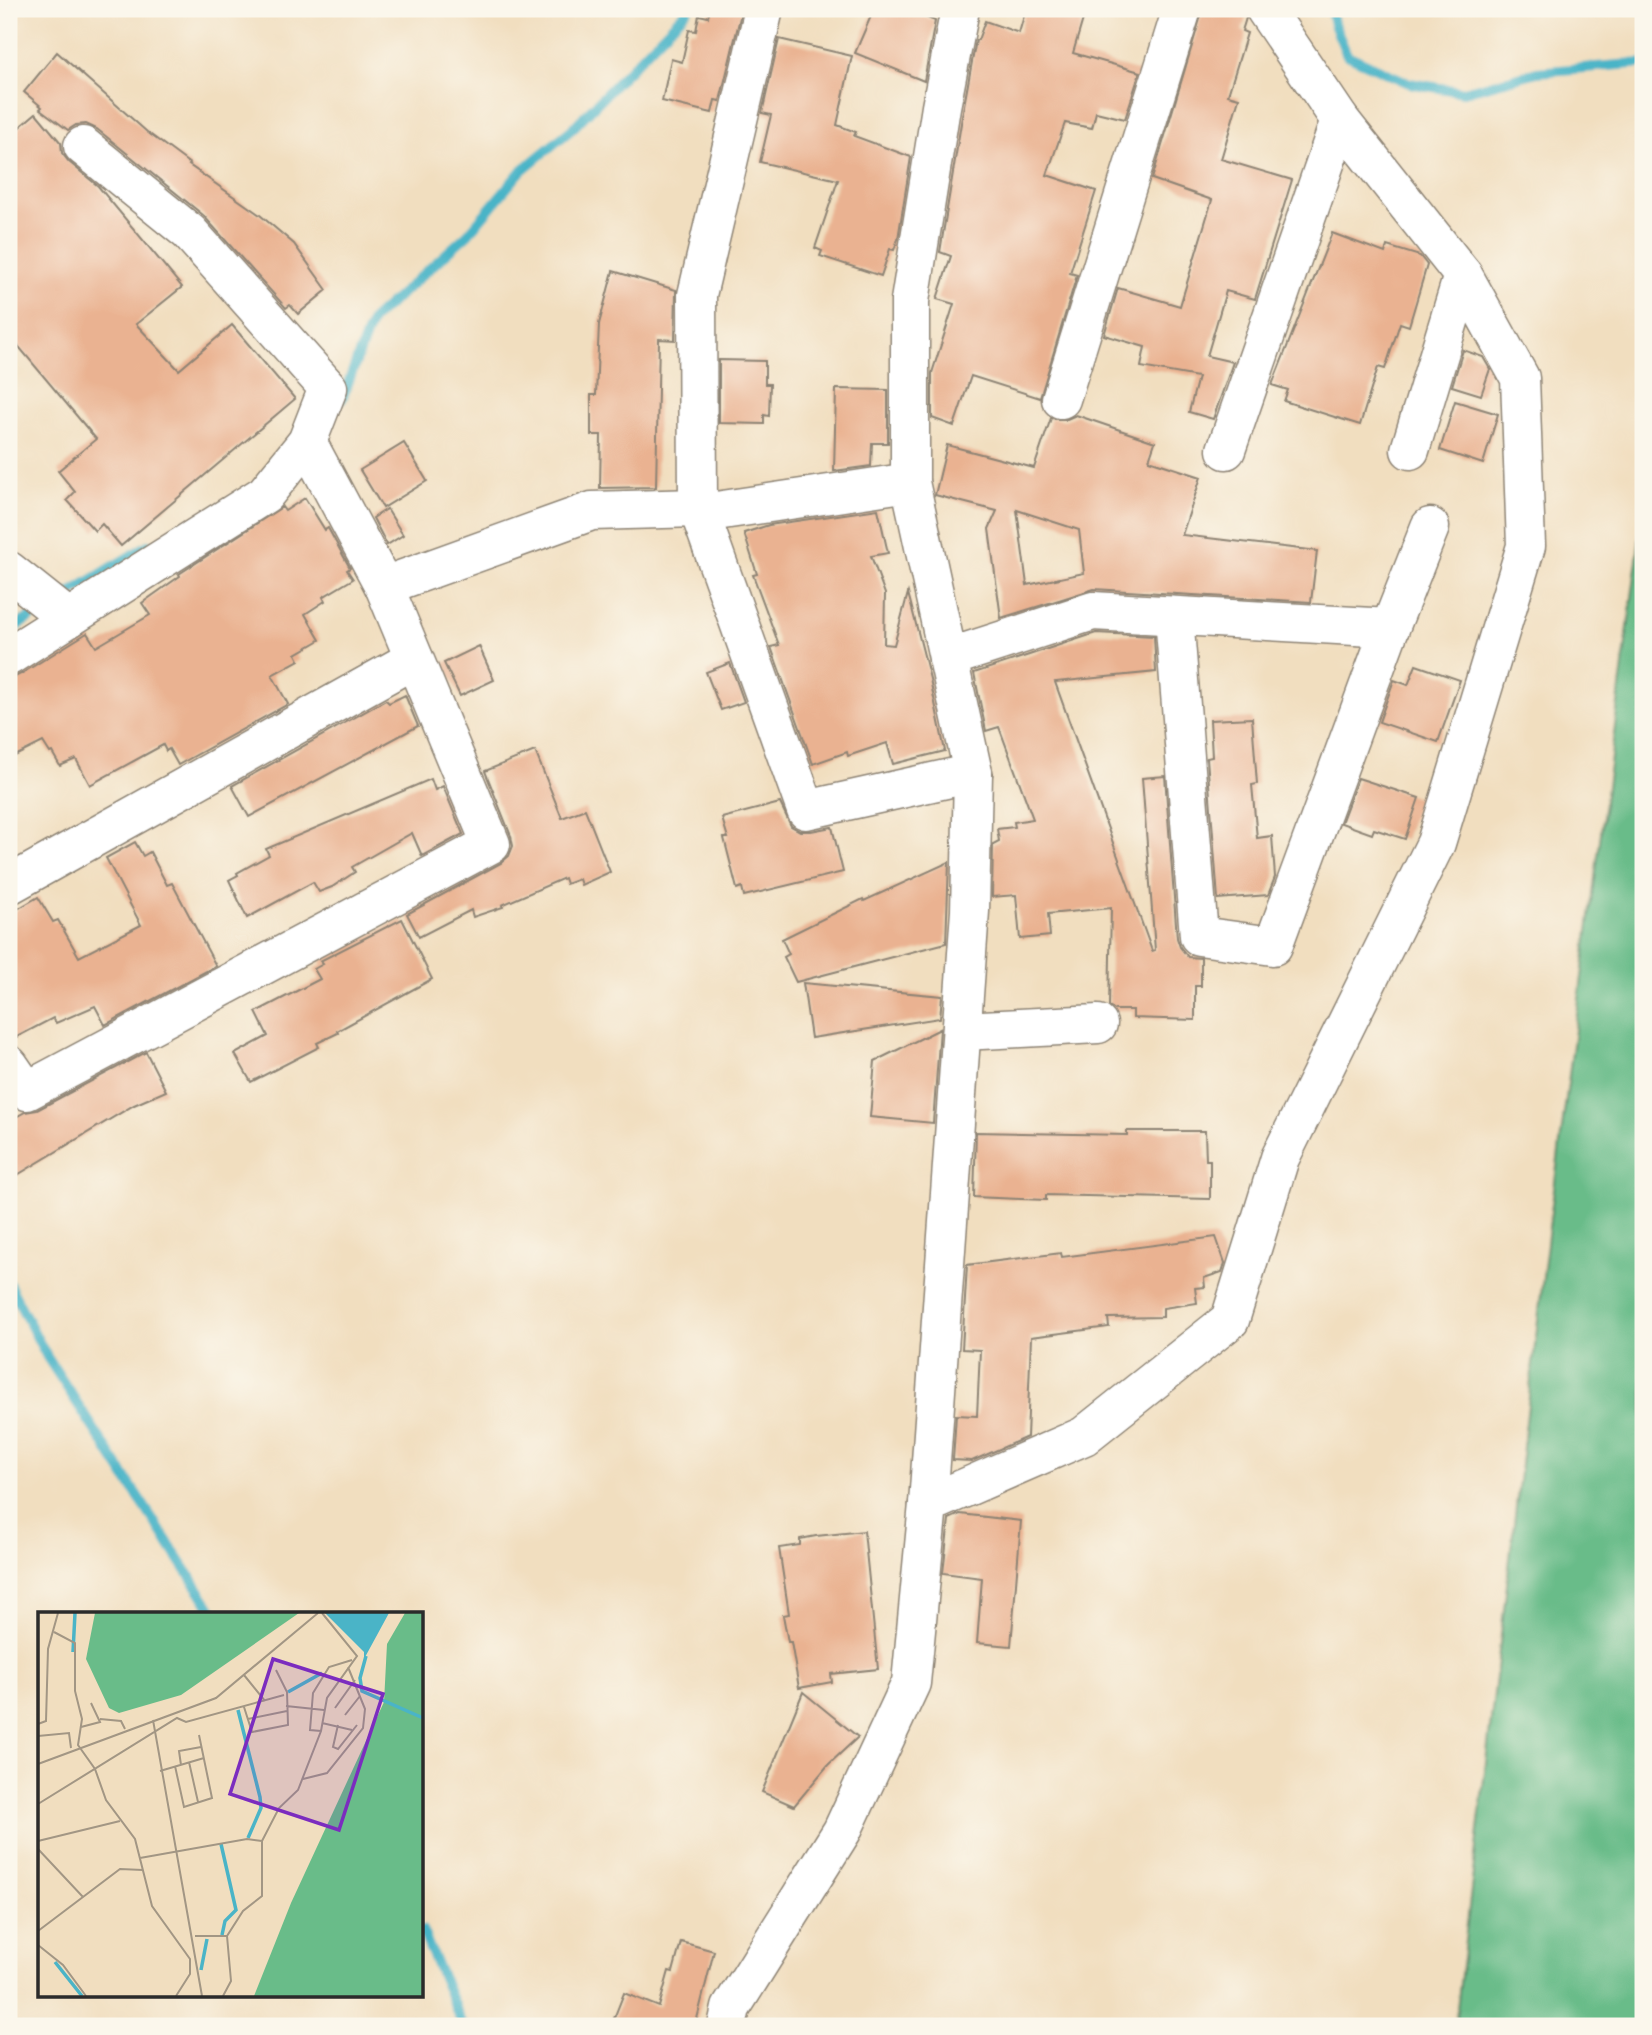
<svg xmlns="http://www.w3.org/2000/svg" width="1652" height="2035" viewBox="0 0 1652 2035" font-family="Alegreya,serif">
<rect width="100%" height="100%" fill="#fbf7ec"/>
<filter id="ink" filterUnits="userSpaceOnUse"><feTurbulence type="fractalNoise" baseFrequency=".0143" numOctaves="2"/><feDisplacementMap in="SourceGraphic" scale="14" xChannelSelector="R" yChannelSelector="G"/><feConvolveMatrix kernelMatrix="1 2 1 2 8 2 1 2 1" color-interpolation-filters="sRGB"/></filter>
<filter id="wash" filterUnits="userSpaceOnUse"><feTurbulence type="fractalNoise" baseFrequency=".00686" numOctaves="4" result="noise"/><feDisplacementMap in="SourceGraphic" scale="28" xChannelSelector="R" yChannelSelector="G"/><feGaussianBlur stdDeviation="1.57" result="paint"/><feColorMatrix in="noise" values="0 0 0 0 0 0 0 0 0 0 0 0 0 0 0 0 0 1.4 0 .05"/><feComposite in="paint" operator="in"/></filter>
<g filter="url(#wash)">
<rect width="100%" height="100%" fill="#f1debf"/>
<polygon fill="#69bc89" stroke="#4a745a" stroke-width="2" points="1643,514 1643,2026 1455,2026 1548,1235"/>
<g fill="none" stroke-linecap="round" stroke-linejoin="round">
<g stroke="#4ab4c7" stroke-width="10">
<polyline points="1331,9 1334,24 1347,55 1409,83 1464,92 1537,72 1643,63"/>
<polyline points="342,399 372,320 468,234 521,171 572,129 688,9"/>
<polyline points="57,601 148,545"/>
<polyline points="9,631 43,609"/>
<polyline points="9,1284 47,1357 214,1613"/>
<polyline points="422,1930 463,2026"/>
</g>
</g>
<g id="blocks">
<g fill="#eab291" fill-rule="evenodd">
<polygon points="710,9 742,9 720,101 715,100 712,113 662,101 671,59 682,62 689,30 696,31 699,15 708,17"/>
<polygon points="874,9 906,9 935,21 924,81 855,53"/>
<polygon points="1026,9 1086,9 1073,53 1140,72 1125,119 1096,112 1092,128 1065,123 1047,175 1096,191 1070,273 1077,275 1040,398 971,376 954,426 932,418 932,373 954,304 937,299 951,256 940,252 963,111 976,40 978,40 985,21 1019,33"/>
<polygon points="1203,9 1243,9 1246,18 1242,31 1247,33 1228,95 1239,98 1221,159 1292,180 1255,299 1226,291 1207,356 1233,362 1213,419 1189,412 1198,377 1141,367 1145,347 1104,335 1118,288 1180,306 1212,200 1152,179"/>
<polygon points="779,39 852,56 837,125 856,132 854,136 911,157 898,239 894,250 890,249 881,276 820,256 822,251 815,248 838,180 760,162 771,115 762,113"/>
<polygon points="57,52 147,132 190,164 189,165 260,215 294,244 327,290 298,314 290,305 286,308 203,215 97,129 86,124 76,125 68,130 40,109 42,107 24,92"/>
<polygon points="36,113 61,143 62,153 69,162 98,186 182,287 136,324 179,370 232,325 295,399 121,546 102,524 95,531 67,500 75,492 58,471 96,439 9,335 9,136"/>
<polygon points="1332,233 1385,253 1387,246 1420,256 1427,265 1409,326 1400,323 1385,369 1378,367 1360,425 1284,401 1288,390 1272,385"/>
<polygon points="613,271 676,290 675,340 659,339 656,487 600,488 601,435 591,435 591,395 596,395 599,324"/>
<polygon points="1463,350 1483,357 1490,369 1481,395 1452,386"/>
<polygon points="719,360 765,361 765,384 770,384 769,416 764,415 764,424 719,423"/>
<polygon points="836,389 888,390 888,443 872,443 871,466 834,471"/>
<polygon points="1455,401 1498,414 1483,464 1440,450"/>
<path d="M1076,415L1155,442L1149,460L1201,477L1182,535L1317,551L1311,602L1094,589L1001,618L989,529L997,511L935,495L947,445L1034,468L1051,418L1065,420ZM1017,510L1079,530L1084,573L1027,585Z"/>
<polygon points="404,443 427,481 383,508 360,470"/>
<polygon points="305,498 325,530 328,528 350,568 347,570 353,579 323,597 325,601 305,614 320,640 296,654 299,660 272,675 288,704 178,765 169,749 166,751 163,745 90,785 76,759 60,766 52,752 50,753 43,742 9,759 9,680 21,674 87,633 96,647 150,615 142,603 180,576 179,574 282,507 285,511"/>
<polygon points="387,509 403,535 387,545 373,518"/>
<polygon points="878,509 888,553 871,556 885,594 884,644 894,645 908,593 930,679 945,751 893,764 887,743 848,756 847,752 813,764 771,647 779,645 753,575 757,574 744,533 769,525"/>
<polygon points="1096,633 1154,636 1156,672 1055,682 1152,951 1155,950 1142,778 1165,776 1177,938 1180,947 1188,957 1201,958 1201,986 1195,986 1195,1020 1133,1018 1133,1010 1115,1010 1109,1006 1111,908 1048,914 1050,936 1020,939 1016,895 992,897 993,844 999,841 997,829 1015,827 1014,822 1033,819 999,727 986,731 974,673"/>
<polygon points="479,646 494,680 460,696 444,663"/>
<polygon points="730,663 744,702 721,710 706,672"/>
<polygon points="1416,665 1460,680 1438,742 1379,722 1394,680 1408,685"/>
<polygon points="405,695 418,726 249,817 232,786 386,700 389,703"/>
<polygon points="1252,718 1257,784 1252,785 1257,838 1272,836 1275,877 1268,895 1218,899 1207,758 1212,757 1210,720"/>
<polygon points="535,751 562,818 585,809 610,872 581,885 579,879 566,884 564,878 502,905 503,907 473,917 471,910 419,937 407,914 501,863 509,856 513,846 511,836 485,771"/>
<polygon points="1358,778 1419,798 1405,839 1374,829 1372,834 1341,823"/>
<polygon points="431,779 435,790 443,786 463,834 422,856 412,833 352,867 355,872 332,887 319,892 313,882 247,918 229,880 238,875 237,873 269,855 266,849"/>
<polygon points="780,803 791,826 800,831 811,831 832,827 843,872 744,896 742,887 737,889 724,838 728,838 722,818"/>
<polygon points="135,842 143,856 150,852 167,885 172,883 216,966 105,1025 95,1006 56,1023 53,1018 9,1041 9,914 38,897 53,922 58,920 79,957 141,925 106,858"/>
<polygon points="949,862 946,943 796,982 784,957 789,954 782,939 863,899 864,901"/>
<polygon points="402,919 432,979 337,1031 338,1033 317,1043 319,1047 251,1082 235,1054 268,1036 256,1012 320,979 314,969 323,964 320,961"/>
<polygon points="803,983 942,996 940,1018 811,1038"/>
<polygon points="940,1029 933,1123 870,1117 875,1061"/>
<polygon points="146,1052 166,1091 134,1105 9,1180 9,1121 25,1112 37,1110"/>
<polygon points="1127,1131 1205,1131 1206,1160 1210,1160 1210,1199 1046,1195 1046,1200 974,1197 976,1132 1127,1135"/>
<polygon points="1216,1237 1225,1263 1222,1272 1204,1278 1205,1287 1195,1288 1197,1303 1163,1308 1163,1317 1108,1318 1109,1327 1031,1337 1027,1437 972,1461 953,1460 956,1415 977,1416 980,1350 962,1349 967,1265 1061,1253 1062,1257"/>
<polygon points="960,1514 1021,1521 1011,1646 977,1643 982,1578 943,1573 949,1519"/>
<polygon points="864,1531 878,1669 831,1674 832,1682 799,1688 791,1642 788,1642 783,1615 789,1614 779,1548 800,1545 800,1539 816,1536"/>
<polygon points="803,1692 858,1737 828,1765 794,1806 762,1792"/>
<polygon points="681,1942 714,1951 696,2023 704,2026 611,2026 624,1993 659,2007 669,1971 673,1972"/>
</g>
</g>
</g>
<g filter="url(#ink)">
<use href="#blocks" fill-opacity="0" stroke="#8e8475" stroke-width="2"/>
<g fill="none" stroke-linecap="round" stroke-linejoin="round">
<defs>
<g id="street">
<polyline points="764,9 697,295 698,508 806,810 973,773"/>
<polyline points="1061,399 1182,9"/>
<polyline points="1226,450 1340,120"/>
<polyline points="1410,450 1463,275"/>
<polyline points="9,571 68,618"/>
<polyline points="384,586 592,511 698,508 716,511 910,482"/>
<polyline points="1174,616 1199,936 1273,946 1390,628 1430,527"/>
<polyline points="9,656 265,494 307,442 328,388 189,232 83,146"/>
<polyline points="948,658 1093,611 1390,628"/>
<polyline points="9,885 414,659"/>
<polyline points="962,1031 1098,1024"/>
<polyline points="9,1065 27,1091 491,844 384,586 307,442"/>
<polyline points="928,1504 1084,1436 1230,1320 1280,1158 1436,843 1526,546 1520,378 1463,275 1340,120 1265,9"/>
<polyline points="727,2026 731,2008 842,1831 911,1683 928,1504 970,911 973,773 910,482 910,301 941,107 960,9"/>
</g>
</defs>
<use href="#street" stroke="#8e8475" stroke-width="41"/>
<use href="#street" stroke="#fff" stroke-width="38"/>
</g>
</g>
<g transform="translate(38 1612)">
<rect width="385" height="385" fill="#f1debf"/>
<path d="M57,1H261L143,83L81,101L71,96L48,47ZM367,1H385V384H216L253,291L346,90L349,32Z" fill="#69bc89"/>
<path d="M287,1H351L326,47V40Z" fill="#4ab4c7"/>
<path fill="none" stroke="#4ab4c7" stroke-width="3.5" d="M35,40L37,1M328,44L322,66L324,79L385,106M250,80L284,61M200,98L222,185L223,196L210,226M183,232L198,298L187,309L184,323M17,350L44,384M163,358L169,327"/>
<path fill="none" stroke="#a29684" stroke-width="2" d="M16,20L37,31V79L44,107L40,133L57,157L68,188L97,227L114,294L152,347V362L138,384M206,63L227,89M248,94L286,98M206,95L214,120L250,113L249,80L238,58M297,96L317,68M307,103L322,84M62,107L83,109L87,117M210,107L249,99M115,108L164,384M284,111L314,118M0,112L8,109L10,37L20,1M300,113L295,135L300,137L319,113M43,115L62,110L53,91M283,119L272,118L275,81L291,55L314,48M0,124L31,121L33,136M151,150L160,190M0,152L178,86L280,1M143,153L141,139L163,135M137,154L146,195L174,186L161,123M122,159L166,146M265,167L289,161L325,116L327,97L310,55M0,192L139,106L148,110L246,83M0,229L82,209M0,237L45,285M102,246L209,227L224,229M0,319L82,257L105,258M157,324H189M0,333L25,353L48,384M185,384L193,369L189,324L205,299L224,284V229L241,196L260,178L283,119L289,86L319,44L284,1"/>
<path fill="#7b2cbf" fill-opacity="0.15" stroke="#7b2cbf" stroke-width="3.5" d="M235,47L345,82L301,218L192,182Z"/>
<rect width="385" height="385" fill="none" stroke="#2b2b2b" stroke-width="3.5"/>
</g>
<rect width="1652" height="2035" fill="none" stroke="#fbf7ec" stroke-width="35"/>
</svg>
